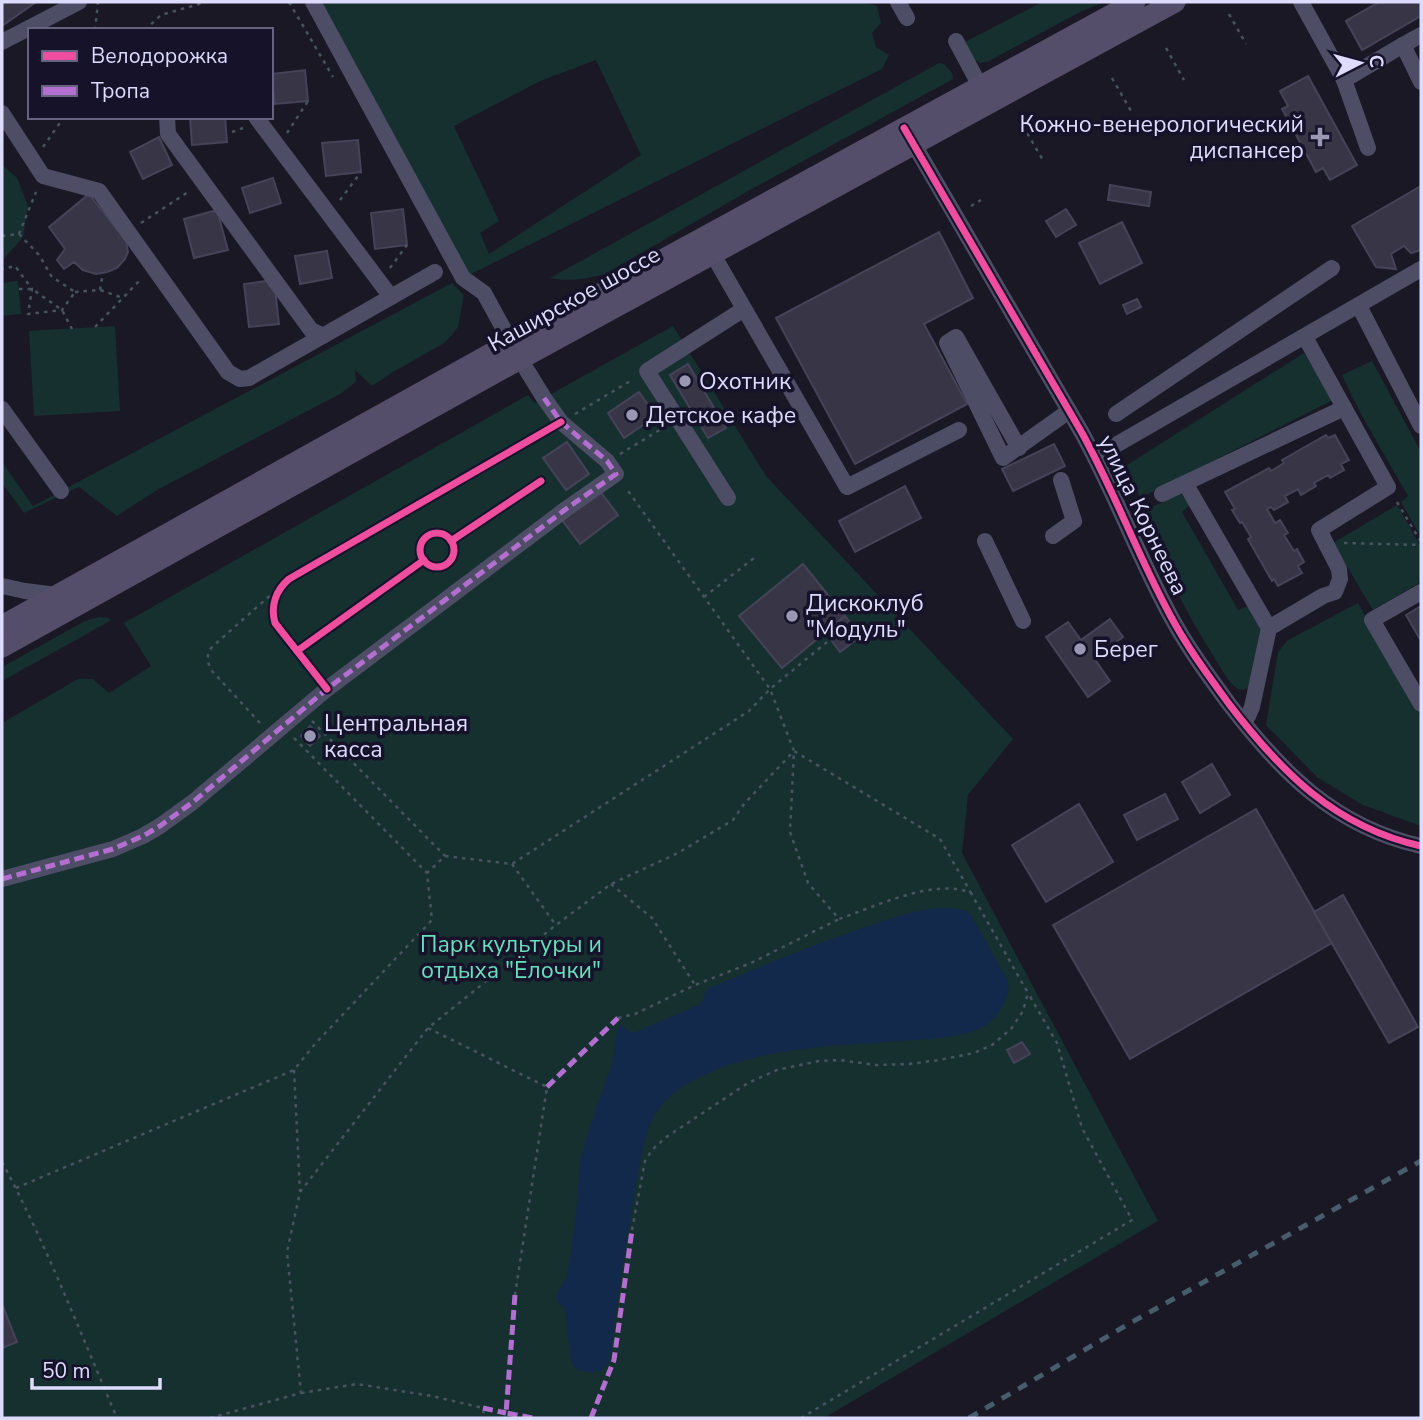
<svg xmlns="http://www.w3.org/2000/svg" width="1423" height="1420" viewBox="0 0 1423 1420" font-family="'Nunito Sans',sans-serif">
<rect width="100%" height="100%" fill="#191824"/>
<g fill="#163030" fill-rule="evenodd">
<path d="M320,2H866L877,6L881,23L872,33L876,47L889,55L882,69L469,275ZM596,60L641,155L489,254L480,233L499,221L454,126L540,81Z"/>
<polygon points="1042,2 1105,2 1080,12 987,62 980,63 975,60 965,42"/>
<path d="M939,63L944,64L952,73L953,79L750,190L605,274C586,279 569,282 550,278Z"/>
<polygon points="2,165 17,178 28,206 23,237 2,261"/>
<polygon points="18,281 21,314 2,316 2,283"/>
<polygon points="452,283 464,295 458,327 451,336 444,343 393,372 372,386 355,370 356,382 340,394 157,490 117,516 79,487 24,513 2,483 2,462 33,506"/>
<polygon points="115,326 120,411 34,416 29,331"/>
<polygon points="673,326 766,476 1013,739 968,795 962,853 1158,1221 824,1418 2,1418 2,723 78,679 93,679 109,693 151,666 124,623 528,395 535,403"/>
<polygon points="1304,353 1333,400 1140,498 1127,465"/>
<polygon points="1372,361 1421,452 1421,537 1401,502 1408,496 1362,416 1342,375"/>
<path d="M1181,494L1190,505L1182,512L1238,610L1250,605L1261,625L1262,634L1249,687C1244,690 1240,691 1235,687C1227,680 1221,668 1216,660C1186,614 1164,565 1140,516L1141,511C1155,507 1167,499 1181,494Z"/>
<polygon points="1397,505 1421,547 1421,582 1373,610 1333,543"/>
<polygon points="1358,603 1421,716 1421,826 1363,805 1318,778 1266,725 1278,652 1288,640"/>
<polygon points="99,617 109,618 110,621 2,681 2,667 85,621"/>
</g>
<path fill="#12294b" d="M945,908L965,910L971,915L1008,981C1012,997 996,1021 981,1028C960,1039 911,1040 887,1042C824,1046 758,1049 700,1077C683,1085 667,1096 656,1113C643,1134 641,1161 636,1184C629,1228 622,1271 615,1315C613,1331 612,1347 609,1362C601,1376 587,1374 575,1368L571,1361L565,1309L558,1302L556,1296L567,1276L576,1217L580,1161L593,1117L612,1064L618,1027L622,1025L630,1032H636L700,1004C705,999 704,992 709,988C761,967 813,944 866,927C892,918 917,908 945,908Z"/>
<g fill="#383646" stroke="#454358" stroke-width="2">
<polygon points="2,2 36,2 2,26"/>
<polygon points="1379,2 1421,2 1421,16 1362,50 1346,21"/>
<polygon points="305,70 308,101 275,104 271,74"/>
<polygon points="1308,76 1357,165 1330,180 1323,168 1316,172 1282,109 1288,106 1280,91"/>
<polygon points="190,117 225,117 227,142 192,145"/>
<polygon points="159,137 172,165 143,179 130,152"/>
<polygon points="358,140 361,172 326,176 322,143"/>
<polygon points="273,178 281,203 250,213 242,188"/>
<polygon points="1110,185 1151,192 1149,206 1108,200"/>
<polygon points="1421,186 1421,250 1411,253 1404,246 1391,254 1396,269 1376,267 1352,226"/>
<polygon points="89,194 126,241 128,252 125,259 117,268 107,272 96,274 83,270 74,262 64,269 57,260 65,249 49,227"/>
<polygon points="403,209 407,245 375,249 371,213"/>
<polygon points="1066,209 1076,225 1056,237 1046,221"/>
<polygon points="217,210 228,250 194,258 184,219"/>
<polygon points="1122,222 1142,263 1100,284 1079,243"/>
<polygon points="939,232 973,298 924,324 967,404 855,464 776,318"/>
<polygon points="327,251 332,278 300,284 295,256"/>
<polygon points="274,280 279,324 249,327 244,284"/>
<polygon points="1137,299 1141,307 1127,314 1123,305"/>
<polygon points="688,364 726,428 708,438 670,375"/>
<polygon points="639,392 656,416 624,438 608,413"/>
<polygon points="1326,435 1328,438 1335,435 1349,460 1341,464 1344,470 1330,478 1328,475 1314,483 1316,486 1301,495 1298,489 1285,496 1288,502 1274,510 1271,507 1267,509 1275,523 1280,520 1288,533 1284,535 1294,551 1297,549 1304,562 1298,566 1302,573 1278,586 1274,579 1272,581 1248,539 1251,537 1242,522 1240,523 1232,510 1235,509 1225,492 1269,468 1271,471 1284,463 1282,460"/>
<polygon points="567,442 589,474 566,490 543,458"/>
<polygon points="1054,444 1065,466 1013,491 1002,469"/>
<polygon points="905,486 921,518 855,552 839,521"/>
<polygon points="600,491 618,515 580,544 562,520"/>
<polygon points="803,564 845,616 782,668 739,616"/>
<polygon points="1421,606 1421,641 1406,615"/>
<polygon points="845,616 861,636 840,652 826,633"/>
<polygon points="1110,619 1123,637 1094,658 1110,681 1088,697 1046,637 1068,622 1081,640"/>
<polygon points="310,726 320,736 310,746 301,736"/>
<polygon points="1212,764 1230,795 1200,813 1182,782"/>
<polygon points="1165,794 1178,819 1137,840 1124,815"/>
<polygon points="1079,804 1113,862 1046,902 1012,845"/>
<polygon points="1256,809 1332,943 1130,1059 1053,925"/>
<polygon points="1343,895 1418,1027 1389,1043 1314,912"/>
<polygon points="1022,1042 1030,1054 1014,1063 1007,1050"/>
<polygon points="2,1304 17,1342 2,1348"/>
</g>
<g fill="none" stroke-linecap="round" stroke-linejoin="round">
<g stroke="#475460" stroke-width="2.5" stroke-dasharray="3.5 5" stroke-linecap="butt">
<polyline points="289,2 333,77"/>
<polyline points="1229,14 1246,44"/>
<polyline points="95,30 98,2"/>
<polyline points="145,30 161,15 206,2"/>
<polyline points="1166,48 1184,80"/>
<polyline points="1112,78 1131,111"/>
<polyline points="1023,126 1044,162"/>
<polyline points="232,132 243,128"/>
<polyline points="287,133 308,101"/>
<polyline points="43,147 64,117"/>
<polyline points="340,200 361,172"/>
<polyline points="971,206 981,200"/>
<polyline points="141,223 188,192"/>
<polyline points="19,234 36,192"/>
<polyline points="2,236 19,234 39,255 52,277 75,292 62,310 28,314 32,289 15,266 2,269"/>
<polyline points="390,268 407,245"/>
<polyline points="19,289 32,289 62,310 72,329"/>
<polyline points="100,290 103,273"/>
<polyline points="75,292 100,290 123,298"/>
<polyline points="95,327 141,279"/>
<polyline points="575,414 632,380"/>
<polyline points="620,454 663,428"/>
<polyline points="1397,502 1421,542"/>
<polyline points="1344,543 1421,545"/>
<polyline points="704,597 754,558"/>
<polyline points="312,721 445,856"/>
<path d="M260,723L212,671C207,663 206,654 212,647L283,584"/>
<polyline points="294,738 427,873"/>
<polyline points="512,864 555,924"/>
<polyline points="611,884 652,918 695,985"/>
<polyline points="618,1018 635,1014 695,985 751,963 839,919"/>
<polyline points="428,1028 547,1087 515,1295"/>
<polyline points="294,1070 300,1192"/>
<path d="M2,1162C46,1244 80,1332 117,1418"/>
<polyline points="16,1188 294,1070 315,1044 432,920 427,873 445,856 512,864 749,711 770,689 827,642"/>
<path d="M632,1230L645,1161L652,1150L665,1138L748,1083L777,1070L819,1061L839,1060L876,1065L909,1064L939,1060L974,1053L992,1045L1011,1029L1023,1011L1028,993L971,893C936,877 874,907 839,919L808,883L790,832L794,751L940,839L971,893"/>
<polyline points="301,1393 357,1384 432,1396 483,1408 484,1418"/>
<polyline points="210,1418 301,1393 287,1252 300,1192 428,1028 556,925 611,884 678,853 733,820 744,804 794,751 770,689 626,488"/>
<polyline points="801,1418 1132,1220 1082,1128 1057,1043 1028,993"/>
</g>
<g stroke="#4d4d65" stroke-width="16">
<polyline points="898,2 907,18"/>
<polyline points="1301,2 1344,80 1368,148"/>
<polyline points="956,41 980,86"/>
<polyline points="2,42 79,2"/>
<polyline points="1403,45 1421,35"/>
<polyline points="1344,80 1403,45 1421,82"/>
<polyline points="2,113 43,176 99,191 228,372 240,379 249,378 391,297 256,117"/>
<polyline points="167,117 168,134 311,330 323,336"/>
<path d="M909,136L1082,433C1115,493 1138,556 1170,615C1187,647 1208,675 1229,704C1281,772 1335,827 1421,846"/>
<polyline points="712,253 847,487 959,430"/>
<polyline points="391,297 435,272"/>
<polyline points="1359,306 1421,426"/>
<polyline points="2,409 61,491"/>
<polyline points="1116,414 1332,268"/>
<polyline points="1019,448 956,337 947,343 1003,458 1069,411"/>
<polyline points="1095,457 1421,269"/>
<polyline points="1185,483 1269,628 1323,596 1335,592 1340,579 1339,569 1319,530 1388,487 1305,337"/>
<polyline points="1162,494 1344,408"/>
<polyline points="728,498 647,371 744,309"/>
<polyline points="1053,536 1074,521 1061,480"/>
<polyline points="985,541 1023,621"/>
<polyline points="2,586 25,591 57,595"/>
<polyline points="1421,592 1372,620 1421,704"/>
<polyline points="1243,721 1248,716 1252,707 1269,628"/>
<polyline points="2,879 113,849 143,836 160,826 193,802 327,689 566,509 616,474 607,461 561,422 544,398 520,359 484,293 463,278 313,2"/>
</g>
<g stroke="#554e6a" stroke-width="21">
<polyline points="2,626 510,343 1135,2"/>
<polyline points="2,647 520,359 1175,2"/>
</g>
<polyline stroke="#475d6c" stroke-width="5" stroke-dasharray="10 9" stroke-linecap="butt" points="969,1418 1132,1322 1421,1161"/>
<g stroke="#b36fd0" stroke-width="5" stroke-dasharray="10 5" stroke-linecap="butt">
<polyline points="2,879 113,849 143,836 160,826 193,802 327,689 566,509 616,474 607,461 561,422 544,398"/>
<polyline points="547,1087 618,1018"/>
<polyline points="515,1295 506,1413 533,1418"/>
<polyline points="483,1408 506,1413"/>
<polyline points="591,1418 614,1360 632,1230"/>
</g>
<defs>
<g id="cycleway">
<path d="M904,128L1082,433C1115,493 1138,556 1170,615C1187,647 1208,675 1229,704C1281,772 1335,827 1421,846"/>
<circle cx="437" cy="550" r="17"/>
<polyline points="451,541 541,481"/>
<polyline points="297,651 424,560"/>
<path d="M327,689L275,623C270,606 276,590 289,579L561,422"/>
</g>
</defs>
<use href="#cycleway" stroke="#15122a" stroke-width="11"/>
<use href="#cycleway" stroke="#ef4d9e" stroke-width="7"/>
</g>
<g fill="#9997b2" stroke="#15122a" stroke-width="2.5">
<path d="M1316.5 126.5h7v7h7v7h-7v7h-7v-7h-7v-7h7z"/>
<circle cx="685" cy="381" r="7"/>
<circle cx="632" cy="415" r="7"/>
<circle cx="792" cy="616" r="7"/>
<circle cx="1080" cy="649" r="7"/>
<circle cx="310" cy="736" r="7"/>
</g>
<g text-anchor="middle" dominant-baseline="central" stroke-width="7" stroke-linejoin="round" paint-order="stroke">
<g font-size="23" fill="#dedcfe" stroke="#15122a" text-anchor="start">
<text x="1304" y="124" text-anchor="end">Кожно-венерологический<tspan x="1304" dy="26">диспансер</tspan></text>
<text x="699" y="381">Охотник</text>
<text x="646" y="415">Детское кафе</text>
<text x="806" y="603">Дискоклуб<tspan x="806" dy="26">"Модуль"</tspan></text>
<text x="1094" y="649">Берег</text>
<text x="324" y="723">Центральная<tspan x="324" dy="26">касса</tspan></text>
</g>
<g font-size="23" fill="#dedcfe" stroke="#15122a">
<text transform="translate(574 299) rotate(-29)">Каширское шоссе</text>
<text transform="translate(1143 515) rotate(64)">улица Корнеева</text>
</g>
<g font-size="23" fill="#68debb" stroke="#15122a">
<text x="511" y="944">Парк культуры и<tspan x="511" dy="26">отдыха "Ёлочки"</tspan></text>
</g>
</g>
<rect width="1423" height="1420" fill="none" stroke="#dedcfe" stroke-width="7"/>
<rect x="28" y="28" width="245" height="91" fill="#15122a" stroke="#65637f" stroke-width="2"/>
<rect x="42" y="51" width="35" height="10" fill="#ef4d9e" stroke="#65637f" stroke-width="2"/>
<text x="91" y="63" font-size="21" fill="#dedcfe">Велодорожка</text>
<rect x="42" y="86" width="35" height="10" fill="#b36fd0" stroke="#65637f" stroke-width="2"/>
<text x="91" y="98" font-size="21" fill="#dedcfe">Тропа</text>
<g transform="translate(1360 63) rotate(84)" stroke="#15122a" stroke-width="5" paint-order="stroke">
<path d="M0-5L12 26L0 18L-12 26Z" fill="#dedcfe"/>
<text y="-10" font-size="19" font-weight="bold" text-anchor="middle" fill="#dedcfe">С</text>
</g>
<path d="M32 1378v10h128v-10" fill="none" stroke="#dedcfe" stroke-width="3.5"/>
<text x="42" y="1378" font-size="21" fill="#dedcfe" stroke="#15122a" stroke-width="5" paint-order="stroke">50 m</text>
</svg>
